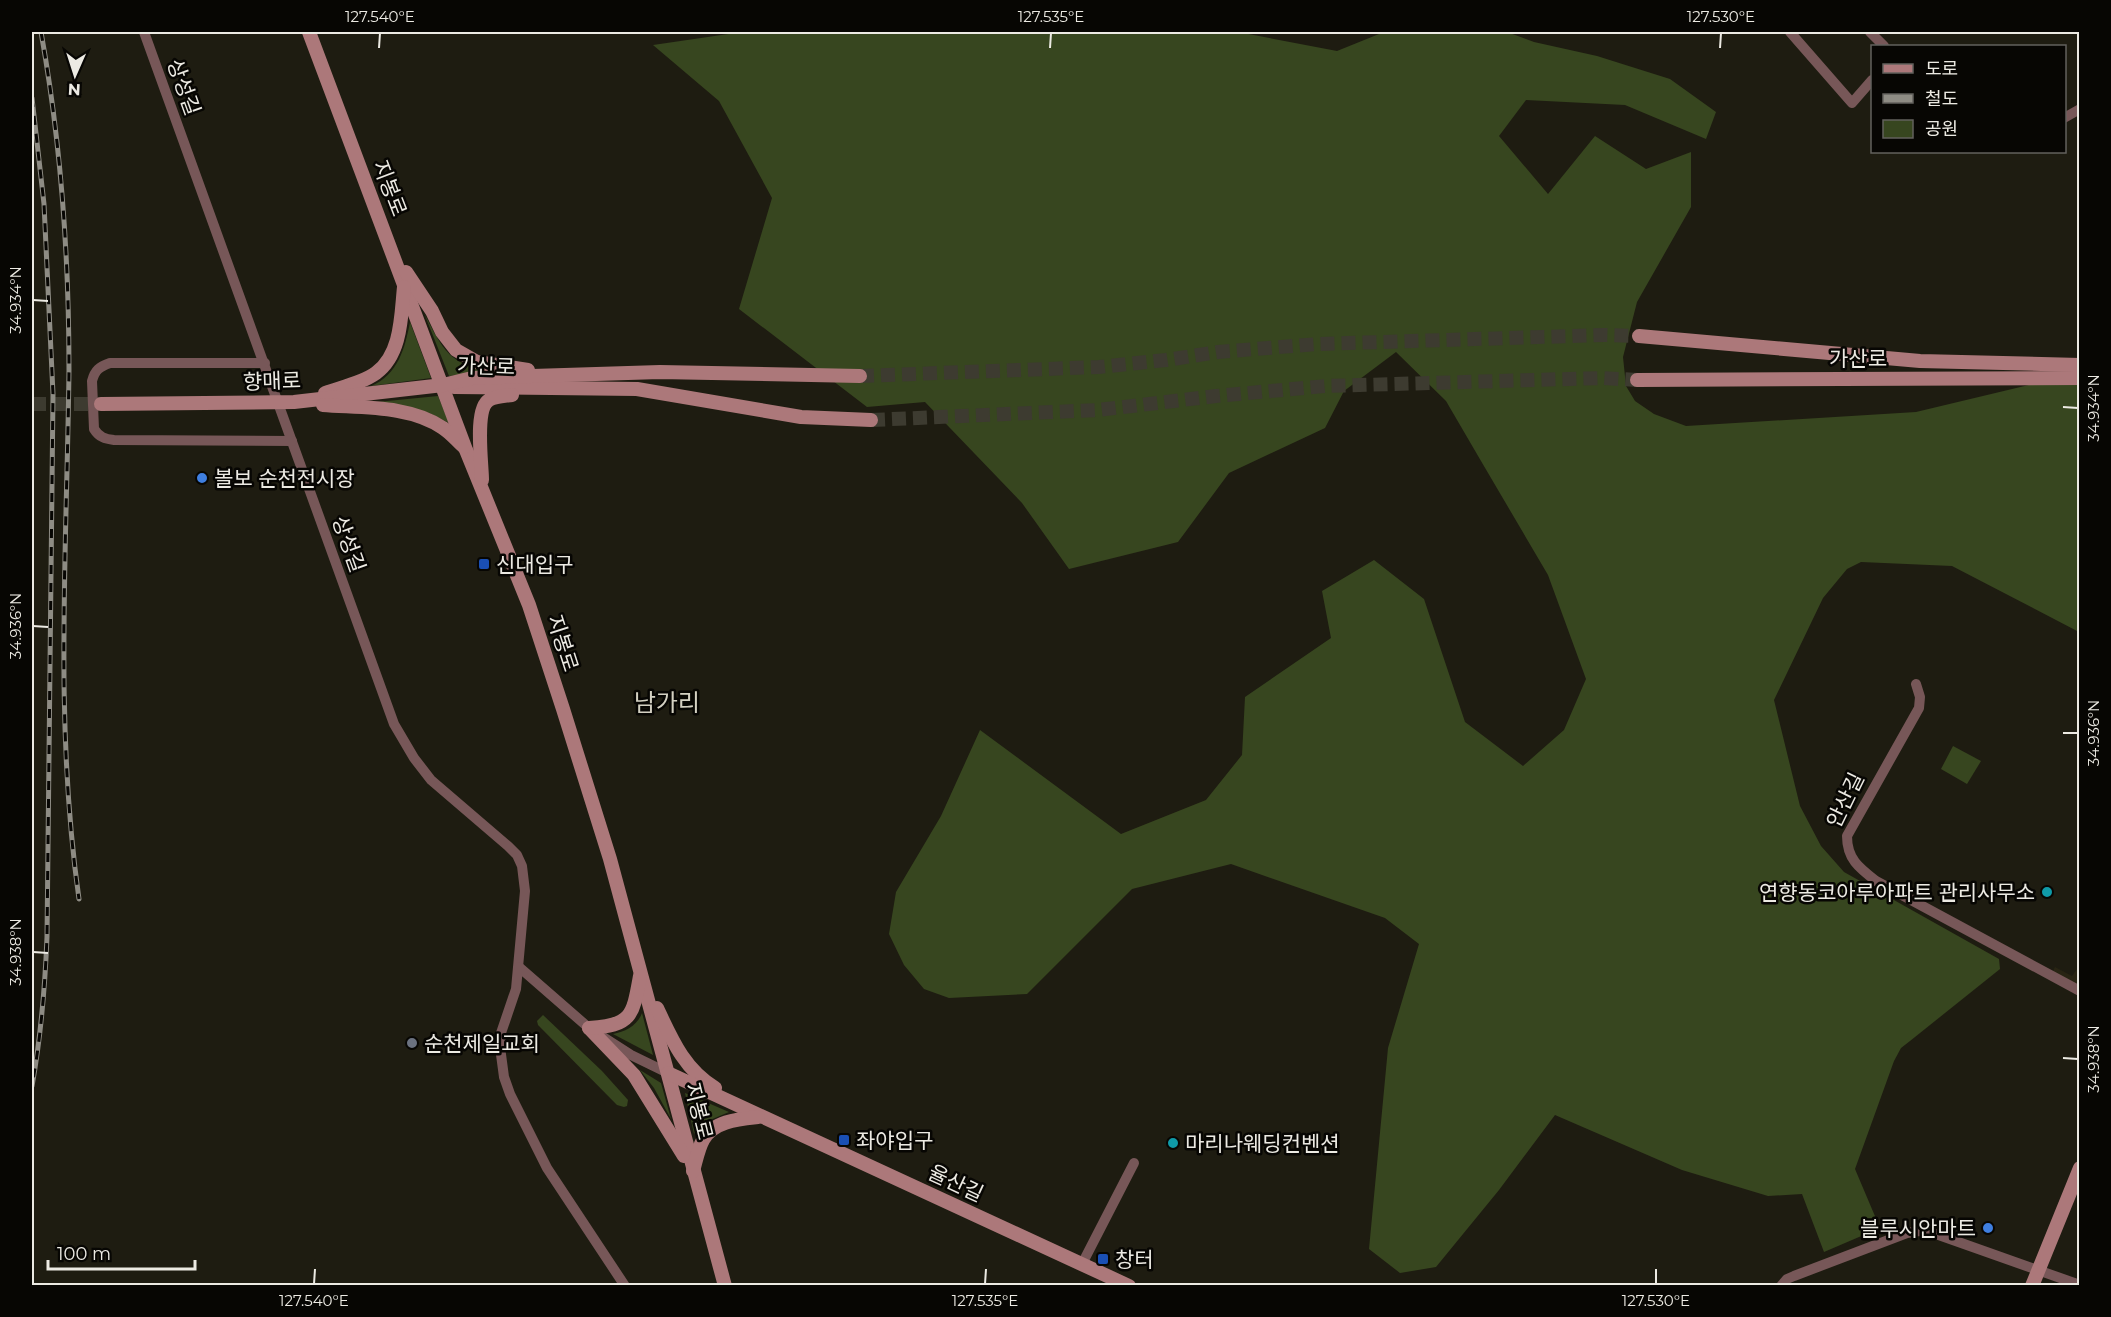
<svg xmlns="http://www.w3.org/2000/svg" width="2111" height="1317" viewBox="0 0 2111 1317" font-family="Montserrat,'Noto Sans KR',sans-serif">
<rect width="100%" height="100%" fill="#1e1c11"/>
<polygon fill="#282413" points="2055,967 2072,976 2077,969 2079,970 2079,988 2052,973"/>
<g fill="#37461f">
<polygon points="742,32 1238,32 1337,51 1384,32 1507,32 1534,42 1597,56 1670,79 1716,112 1706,139 1625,105 1526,100 1499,136 1548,194 1595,136 1646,169 1691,152 1691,207 1637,302 1623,357 1626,386 1635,401 1654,414 1686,426 1916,412 2079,373 2079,632 1952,566 1861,562 1847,569 1823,598 1774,700 1800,806 1821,846 1844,872 1999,959 2000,969 1910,1041 1901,1048 1894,1061 1855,1169 1880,1228 1824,1252 1802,1194 1768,1196 1682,1170 1555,1115 1499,1190 1436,1267 1400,1273 1369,1249 1388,1048 1419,944 1385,918 1231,864 1132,889 1027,994 949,998 924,989 904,965 889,934 896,892 941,816 980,730 1121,834 1206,800 1242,755 1245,697 1331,638 1322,591 1374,560 1424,599 1465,722 1523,766 1564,730 1586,679 1548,575 1481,461 1446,401 1396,352 1344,391 1325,428 1229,473 1178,542 1069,569 1022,503 925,402 867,407 739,309 772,198 719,101 653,45"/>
<path d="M424,313C445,354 451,367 500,371L449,376Z"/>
<path d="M410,322L431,378L371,386C398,375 405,348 410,322Z"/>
<polygon points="438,396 449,423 429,413 377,402"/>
<polygon points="1953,746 1981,761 1967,784 1941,769"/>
<path d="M642,1013L652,1051L653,1055L613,1034C625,1032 638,1025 642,1013Z"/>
<polygon points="543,1015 602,1071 628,1100 627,1106 624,1107 617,1105 538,1025 537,1021"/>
<polygon points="640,1070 661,1083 671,1119 654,1088"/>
<polygon points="685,1093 729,1112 703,1123 694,1134"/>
</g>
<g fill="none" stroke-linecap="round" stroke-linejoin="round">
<g stroke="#3d3b30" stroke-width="14" stroke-dasharray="14 7" stroke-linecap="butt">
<polyline points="860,376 1099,367 1166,360 1218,352 1318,344 1604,335 1639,336"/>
<polyline points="32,404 101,404"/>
<polyline points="871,420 1098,410 1216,396 1326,386 1602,378 1637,380"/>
</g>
<g stroke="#775758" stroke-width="10">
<polyline points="144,32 394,724 414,758 431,780 508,846 517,855 522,866 525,891 516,989 501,1033 500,1047 504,1077 510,1094 547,1168 625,1286"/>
<polyline points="1790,32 1852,103 1872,80"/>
<polyline points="1870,32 1884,46"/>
<polyline points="2064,118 2080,109"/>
<path d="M265,363H110C99,367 95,370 92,381L94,429C99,437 105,439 114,440L292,441"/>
<path d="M1916,684L1920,697L1919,708L1847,836C1847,859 1859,868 1876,881L2080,991"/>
<polyline points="519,967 589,1028 631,1055 668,1073"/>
<polyline points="1082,1264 1134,1163"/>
<polyline points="1781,1286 1787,1279 1794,1276 1907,1233 1919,1231 1933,1233 2080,1285"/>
</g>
<g stroke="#ac787a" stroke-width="14">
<polyline points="309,32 466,450 529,605 563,709 610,859 725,1286"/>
<polyline points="406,272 432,311 442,332 456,350 477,362 528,370"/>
<polyline points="1639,336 1920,361 2080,365"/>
<polyline points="1637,380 2080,378"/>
<polyline points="454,387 637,389 801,417 871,420"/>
<path d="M325,393C342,387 362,383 376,373C402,354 401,315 404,287"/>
<polyline points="101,404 294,402 443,385 472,378 660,372 860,376"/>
<path d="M323,405C361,408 410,405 443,428C451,433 457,441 464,447"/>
<path d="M482,480C482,463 474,409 489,400C495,396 505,396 512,395"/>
<path d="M657,1008C672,1040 684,1069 715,1088"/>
<polyline points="589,1028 634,1075 684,1156"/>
<path d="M589,1028C632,1026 633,1015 640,976"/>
<polyline points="668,1073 1129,1286"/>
<path d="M693,1171C696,1161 698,1149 703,1140C713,1121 739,1119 758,1117"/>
<polyline points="2032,1286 2080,1168"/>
</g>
<defs>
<g id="rail">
<path d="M41,32C61,143 69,256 69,370C67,546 54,724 79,899"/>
<path d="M32,98L44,204L53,394L47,937C45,987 41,1036 32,1086"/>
</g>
</defs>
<use href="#rail" stroke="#8e8c84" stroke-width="5"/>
<use href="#rail" stroke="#070603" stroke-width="3" stroke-dasharray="9" stroke-linecap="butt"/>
</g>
<path fill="none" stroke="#eceae3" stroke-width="2" d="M379,48L380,33M1050,48L1051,33M1720,48L1721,33M33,300L48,301M2063,407L2078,408M33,626L48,627M2063,733H2078M33,952L48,953M2063,1058L2078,1059M314,1284L315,1269M985,1284L986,1269M1656,1284V1269"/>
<g fill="#3f7fe0" stroke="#070603" stroke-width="2">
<circle cx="202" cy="478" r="6"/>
<circle cx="1988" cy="1228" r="6"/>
</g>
<g fill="#1a4fb4" stroke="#070603" stroke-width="2">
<rect x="478" y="558" width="12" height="12" rx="3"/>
<rect x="838" y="1134" width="12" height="12" rx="3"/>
<rect x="1097" y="1253" width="12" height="12" rx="3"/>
</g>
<g fill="#0f9aa8" stroke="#070603" stroke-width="2">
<circle cx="2047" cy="892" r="6"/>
<circle cx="1173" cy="1143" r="6"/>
</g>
<circle fill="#6b7280" stroke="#070603" stroke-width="2" cx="412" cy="1043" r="6"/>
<g text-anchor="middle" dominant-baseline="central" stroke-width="5" stroke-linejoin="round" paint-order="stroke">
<g font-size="21" fill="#eceae3" stroke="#070603">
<text transform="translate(184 87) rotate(70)">상성길</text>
<text transform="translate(390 188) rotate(69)">지봉로</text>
<text x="1858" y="358">가산로</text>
<text transform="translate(486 366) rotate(2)">가산로</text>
<text transform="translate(272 381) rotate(-2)">향매로</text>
<text transform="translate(349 544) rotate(70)">상성길</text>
<text transform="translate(563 643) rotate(72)">지봉로</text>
<text transform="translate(1845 800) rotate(-64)">안산길</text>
<text transform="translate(699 1111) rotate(76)">지봉로</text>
<text transform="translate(956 1183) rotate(25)">율산길</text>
</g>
<g font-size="21" fill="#eceae3" stroke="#070603" text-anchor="start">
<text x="214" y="478">볼보 순천전시장</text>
<text x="496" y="564">신대입구</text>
<text x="2035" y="892" text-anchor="end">연향동코아루아파트 관리사무소</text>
<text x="424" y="1043">순천제일교회</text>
<text x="856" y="1140">좌야입구</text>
<text x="1185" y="1143">마리나웨딩컨벤션</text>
<text x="1976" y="1228" text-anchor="end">블루시안마트</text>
<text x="1115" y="1259">창터</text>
</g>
<g font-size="24" fill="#d3d0c2" stroke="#070603">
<text x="667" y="702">남가리</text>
</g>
</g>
<rect width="2111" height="1317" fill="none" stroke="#070603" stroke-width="66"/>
<rect x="1871" y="45" width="195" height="108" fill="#070603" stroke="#63615d" stroke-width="1.5"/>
<rect x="1883" y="64" width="30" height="9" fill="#ac787a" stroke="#63615d" stroke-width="1.5"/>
<text x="1925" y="75" font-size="18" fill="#eceae3">도로</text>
<rect x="1883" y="94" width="30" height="9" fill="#8e8c84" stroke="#63615d" stroke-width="1.5"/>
<text x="1925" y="105" font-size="18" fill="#eceae3">철도</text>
<rect x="1883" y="120" width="30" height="18" fill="#37461f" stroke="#63615d" stroke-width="1.5"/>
<text x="1925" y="135" font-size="18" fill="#eceae3">공원</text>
<g transform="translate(75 75) rotate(183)" stroke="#070603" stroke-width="4.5" paint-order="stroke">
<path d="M0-4.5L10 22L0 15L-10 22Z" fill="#eceae3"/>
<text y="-9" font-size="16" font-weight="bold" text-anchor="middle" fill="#eceae3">N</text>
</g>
<path d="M48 1260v9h147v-9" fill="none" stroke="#eceae3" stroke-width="3"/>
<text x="57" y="1260" font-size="18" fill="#eceae3" stroke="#070603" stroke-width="4.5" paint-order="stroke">100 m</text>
<rect x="33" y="33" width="2045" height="1251" fill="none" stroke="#eceae3" stroke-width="2"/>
<g font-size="15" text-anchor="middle" fill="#eceae3">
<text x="380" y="22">127.540°E</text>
<text x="1051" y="22">127.535°E</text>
<text x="1721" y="22">127.530°E</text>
<text transform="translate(16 300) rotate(-90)" y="5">34.934°N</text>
<text transform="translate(2094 408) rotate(-90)" y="5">34.934°N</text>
<text transform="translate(16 626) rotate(-90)" y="5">34.936°N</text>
<text transform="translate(2094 733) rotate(-90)" y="5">34.936°N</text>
<text transform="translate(16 952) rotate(-90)" y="5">34.938°N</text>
<text transform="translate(2094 1059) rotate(-90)" y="5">34.938°N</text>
<text x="314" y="1306">127.540°E</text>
<text x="985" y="1306">127.535°E</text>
<text x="1656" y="1306">127.530°E</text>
</g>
</svg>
